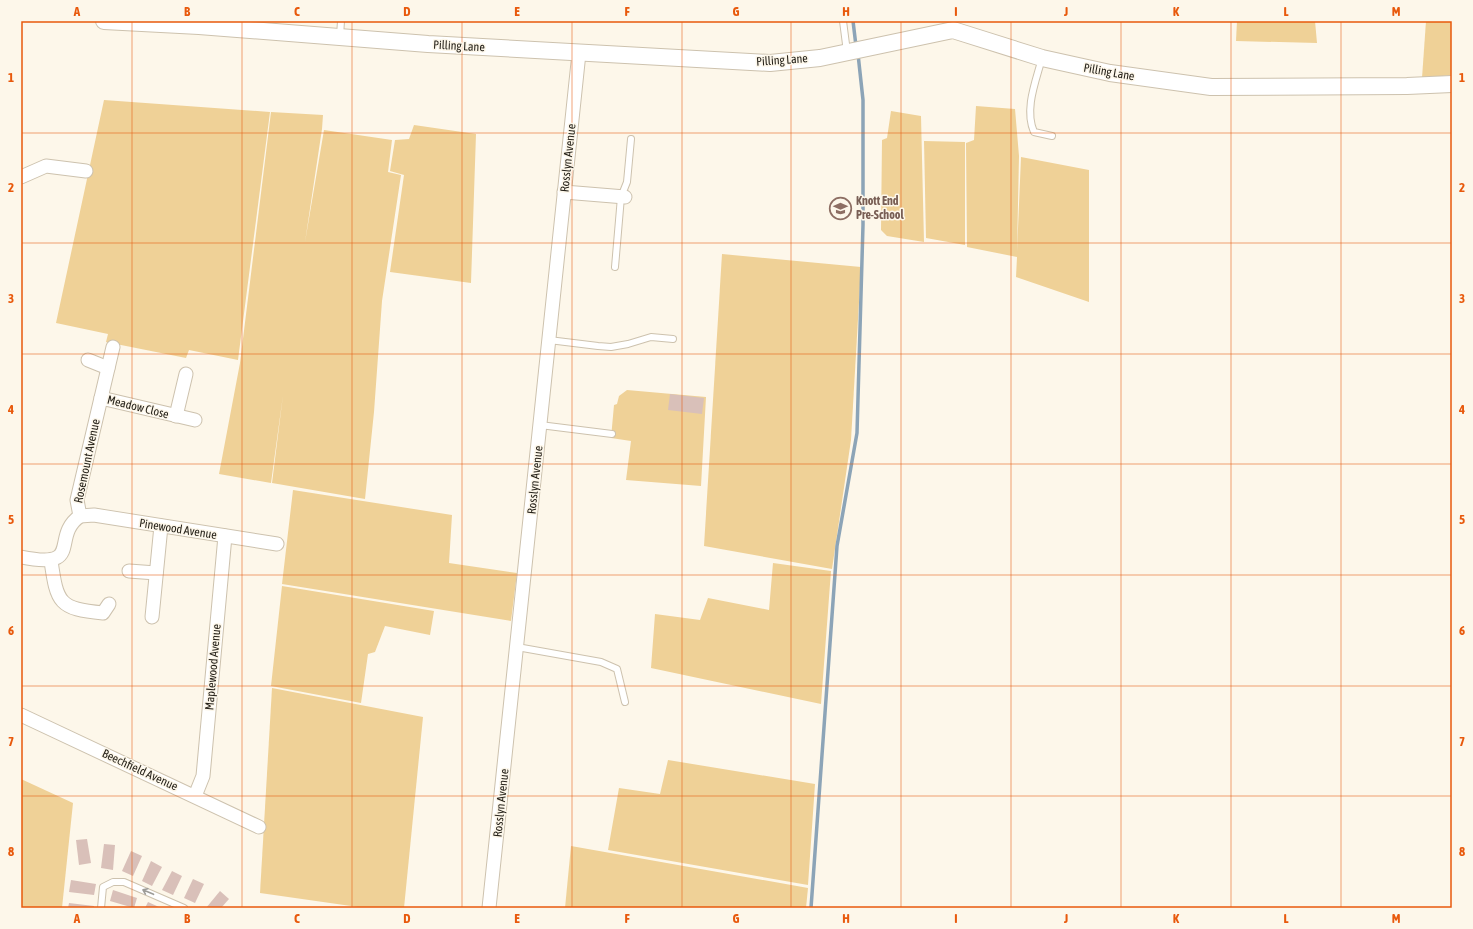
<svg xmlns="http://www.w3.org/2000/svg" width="1473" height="929" viewBox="0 0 1473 929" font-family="'Asap Condensed',sans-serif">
<rect width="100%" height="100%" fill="#fdf7ea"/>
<g fill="#efd197">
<polygon points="1237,21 1315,21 1317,43 1236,41"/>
<polygon points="1426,21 1452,21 1452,75 1422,78"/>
<polygon points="104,100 270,112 238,360 189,350 186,358 106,342 108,334 56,323"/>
<polygon points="976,106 1015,109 1019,156 1017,252 1021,157 1089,170 1089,302 1016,277 1017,257 967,247 966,143 974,140"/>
<polygon points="891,111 921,116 924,242 887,236 881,230 882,140 887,138"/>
<polygon points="271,112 323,115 322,129 305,242 324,130 392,140 388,172 401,175 382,301 374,412 365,499 272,483 283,395 271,483 219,474 240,363"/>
<polygon points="414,125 476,134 471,283 390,272 404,175 390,171 395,140 409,139"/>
<polygon points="924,141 965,142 965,245 926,238"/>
<polygon points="722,254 861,267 851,440 832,569 704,546"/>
<polygon points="627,390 706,397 701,486 626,480 631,441 611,438 614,405 617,404 619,396"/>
<polygon points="293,490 452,515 449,563 517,573 511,621 282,584"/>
<polygon points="773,563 831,571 821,704 651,668 655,614 700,620 708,598 769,610"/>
<polygon points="282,586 434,611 430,635 385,626 375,652 368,654 361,703 271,686"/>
<polygon points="272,688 423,717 404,908 365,908 260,893"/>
<polygon points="668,760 815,784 808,885 608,850 619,788 660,794"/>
<polygon points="21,779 73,803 62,908 21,908"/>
<polygon points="571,846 808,888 806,908 565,908"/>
</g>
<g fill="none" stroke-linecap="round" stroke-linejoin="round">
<g stroke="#8ca4b7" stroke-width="3.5">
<polyline points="853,21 856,46"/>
<polyline points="811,908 837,546 857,433 863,225 863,100 858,54"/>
</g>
</g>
<g fill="#d9c0b9">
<polygon points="670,394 704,398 702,414 668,410"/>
<polygon points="87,839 91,863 79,865 76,840"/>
<polygon points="104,844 115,845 113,870 101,868"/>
<polygon points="131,851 142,856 133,876 122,871"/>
<polygon points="151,861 162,867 152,886 142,881"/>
<polygon points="172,871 182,876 173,895 162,890"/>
<polygon points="193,879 204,884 195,903 184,898"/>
<polygon points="71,880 96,884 94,895 69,892"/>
<polygon points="113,890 137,898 134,908 110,901"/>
<polygon points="220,891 229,899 221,908 206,908"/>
<polygon points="148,902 159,907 158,908 145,908"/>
<polygon points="69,903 94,906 94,908 68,908"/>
</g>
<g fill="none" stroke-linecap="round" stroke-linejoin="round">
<defs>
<g id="service">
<polyline points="843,21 847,52"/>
<polyline points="340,36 341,21"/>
<path d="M1042,58C1036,81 1024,109 1034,132L1052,136"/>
<polyline points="615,267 621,197 627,182 631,139"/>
<polyline points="549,340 598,346 611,347 628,344 651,337 673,339"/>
<polyline points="540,425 612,434"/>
<polyline points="517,647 601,662 617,669 625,702"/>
<polyline points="101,908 103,887 113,882 124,882 184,908"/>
</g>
<g id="minor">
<polyline points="21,177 46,166 86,171"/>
<polyline points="564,192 625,197"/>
<polyline points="88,360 108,368"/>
<polyline points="101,398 195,420"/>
<polyline points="176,416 186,374"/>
<polyline points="80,516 94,515 277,544"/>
<path d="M21,557C85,570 50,537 80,516L77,500L113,347"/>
<path d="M51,561C57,603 59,609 103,613L109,604"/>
<polyline points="129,571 156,573"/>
<polyline points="152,617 161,526"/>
<polyline points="21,715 259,827"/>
<polyline points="195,796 203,776 225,536"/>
<polyline points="489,908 579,53"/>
</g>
<polyline id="tertiary" points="104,21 199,26 428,44 770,63 820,58 953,30 1042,58 1110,73 1211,87 1407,86 1452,84"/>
</defs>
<use href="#service" stroke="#cdc2ae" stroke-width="8"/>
<use href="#minor" stroke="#cdc2ae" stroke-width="15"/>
<use href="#tertiary" stroke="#cdc2ae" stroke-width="18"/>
<use href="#service" stroke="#fff" stroke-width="6"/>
<use href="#minor" stroke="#fff" stroke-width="13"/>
<use href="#tertiary" stroke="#fff" stroke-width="16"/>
</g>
<defs><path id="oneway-shaft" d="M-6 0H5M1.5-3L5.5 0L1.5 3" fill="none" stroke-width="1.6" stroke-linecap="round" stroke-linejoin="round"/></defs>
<use stroke="#9d9c98" href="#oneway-shaft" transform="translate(148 892) rotate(-157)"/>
<path fill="none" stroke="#e8590c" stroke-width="1" stroke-opacity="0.55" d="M132,21V908M242,21V908M352,21V908M462,21V908M572,21V908M682,21V908M791,21V908M901,21V908M1011,21V908M1121,21V908M1231,21V908M1341,21V908M21,133H1452M21,243H1452M21,354H1452M21,464H1452M21,575H1452M21,686H1452M21,796H1452"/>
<defs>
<symbol id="school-ring" viewBox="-11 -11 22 22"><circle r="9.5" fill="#fdf7ea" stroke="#8d6e63" stroke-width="1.5"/><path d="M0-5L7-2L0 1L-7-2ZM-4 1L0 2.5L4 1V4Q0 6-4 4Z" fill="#8d6e63"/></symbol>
</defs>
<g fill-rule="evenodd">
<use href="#school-ring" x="828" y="196" width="25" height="25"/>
</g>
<g text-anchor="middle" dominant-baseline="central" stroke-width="3" stroke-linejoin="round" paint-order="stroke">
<g font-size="12" fill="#26221a" stroke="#fdf7ea">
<text transform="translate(459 46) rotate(3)">Pilling Lane</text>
<text transform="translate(782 60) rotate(-4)">Pilling Lane</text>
<text transform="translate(1109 72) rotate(10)">Pilling Lane</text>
<text transform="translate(568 158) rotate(-84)">Rosslyn Avenue</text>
<text transform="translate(138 407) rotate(14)">Meadow Close</text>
<text transform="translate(87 461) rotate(-78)">Rosemount Avenue</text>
<text transform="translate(535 480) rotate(-84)">Rosslyn Avenue</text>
<text transform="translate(178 529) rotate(9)">Pinewood Avenue</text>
<text transform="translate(213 667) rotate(-85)">Maplewood Avenue</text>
<text transform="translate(140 770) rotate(25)">Beechfield Avenue</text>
<text transform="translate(501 803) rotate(-84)">Rosslyn Avenue</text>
</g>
<g font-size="12" font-weight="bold" fill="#785e54" stroke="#fdf7ea" text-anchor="start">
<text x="856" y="201">Knott End<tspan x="856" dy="14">Pre-School</tspan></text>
</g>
</g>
<rect width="1473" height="929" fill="none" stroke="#fdf7ea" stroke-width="44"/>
<rect x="22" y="22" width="1429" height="885" fill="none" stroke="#e8590c" stroke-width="1.5"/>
<g font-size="13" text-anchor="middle" font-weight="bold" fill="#e8590c">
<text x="77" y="16">A</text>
<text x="187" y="16">B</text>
<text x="297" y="16">C</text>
<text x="407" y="16">D</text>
<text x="517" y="16">E</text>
<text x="627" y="16">F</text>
<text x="736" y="16">G</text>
<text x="846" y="16">H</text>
<text x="956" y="16">I</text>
<text x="1066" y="16">J</text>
<text x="1176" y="16">K</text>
<text x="1286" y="16">L</text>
<text x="1396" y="16">M</text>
<text x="11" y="82">1</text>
<text x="1462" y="82">1</text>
<text x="11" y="192">2</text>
<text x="1462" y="192">2</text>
<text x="11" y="303">3</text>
<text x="1462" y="303">3</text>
<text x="11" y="414">4</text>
<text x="1462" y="414">4</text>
<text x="11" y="524">5</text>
<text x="1462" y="524">5</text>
<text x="11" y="635">6</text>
<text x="1462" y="635">6</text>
<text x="11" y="746">7</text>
<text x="1462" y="746">7</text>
<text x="11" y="856">8</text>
<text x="1462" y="856">8</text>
<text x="77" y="923">A</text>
<text x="187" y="923">B</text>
<text x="297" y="923">C</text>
<text x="407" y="923">D</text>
<text x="517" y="923">E</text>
<text x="627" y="923">F</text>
<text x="736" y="923">G</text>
<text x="846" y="923">H</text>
<text x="956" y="923">I</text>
<text x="1066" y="923">J</text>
<text x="1176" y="923">K</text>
<text x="1286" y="923">L</text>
<text x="1396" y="923">M</text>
</g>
</svg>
